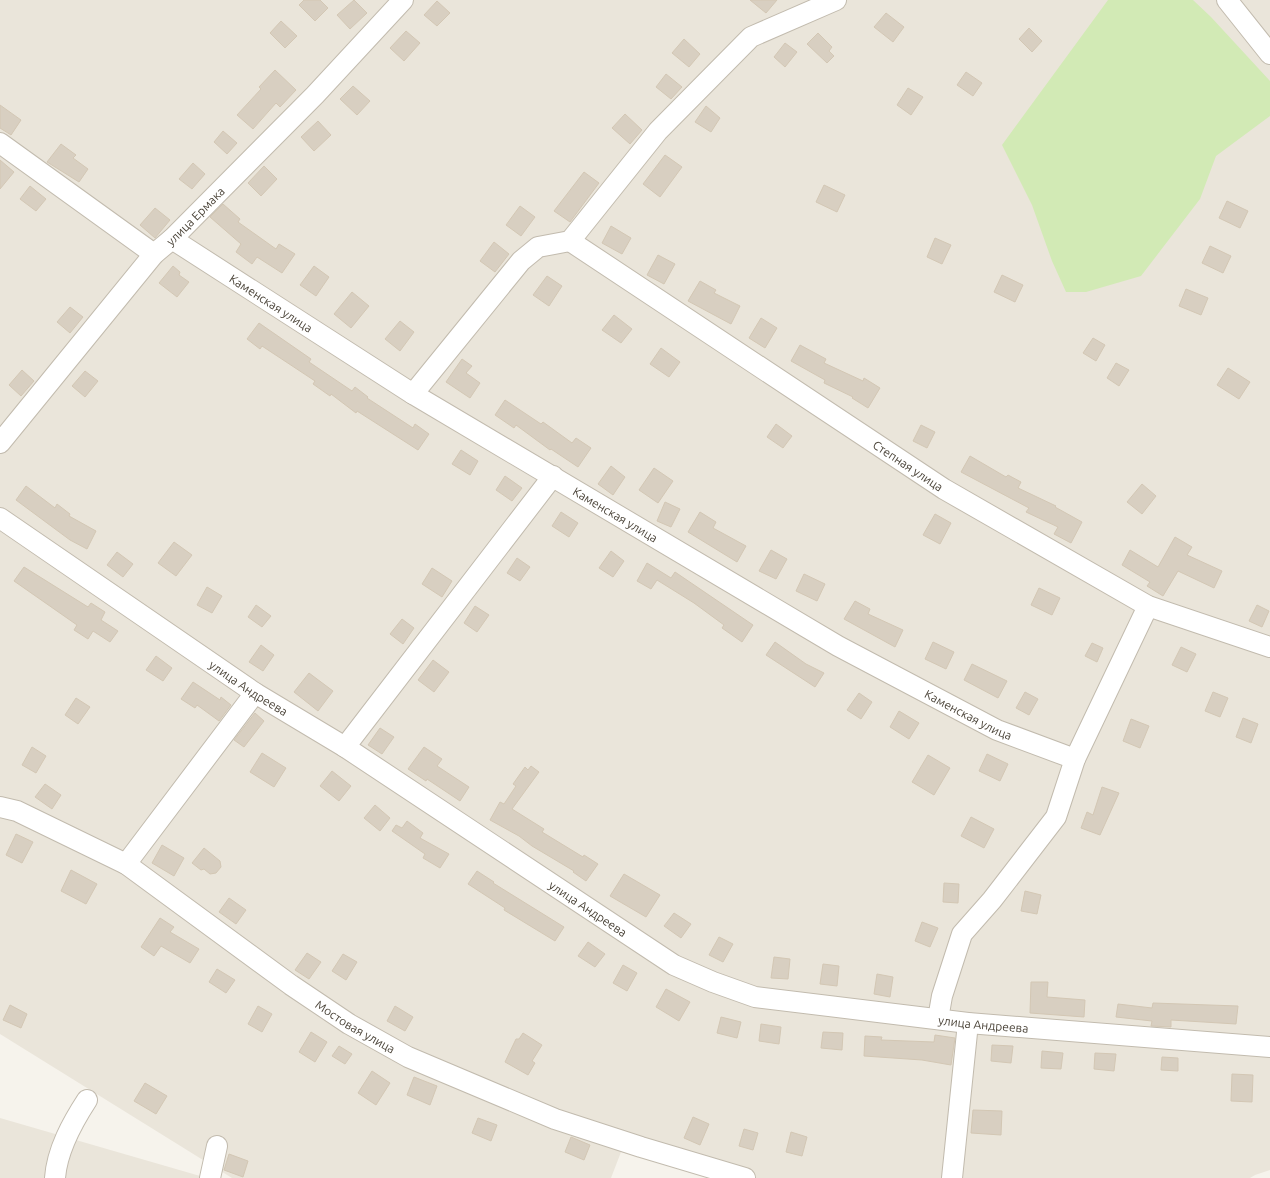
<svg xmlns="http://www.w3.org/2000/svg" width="1270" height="1178" viewBox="0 0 1270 1178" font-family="Ubuntu,sans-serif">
<rect width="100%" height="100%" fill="#f6f3ec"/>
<g fill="#eae5da">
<polygon points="0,0 1270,0 1270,1170 1255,1175 1250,1178 723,1178 621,1152 611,1178 232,1178 0,1034"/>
<polygon points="0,1118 207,1178 0,1178"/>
</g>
<polygon fill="#d2eab5" points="1108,0 1193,0 1211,17 1270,81 1270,116 1216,156 1200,199 1141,276 1086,292 1066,292 1052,261 1032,205 1002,145"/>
<g fill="#d8cfc1" stroke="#d3c7b4">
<polygon points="304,0 320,0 328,8 315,21 299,5"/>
<polygon points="354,0 367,13 350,29 337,15"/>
<polygon points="750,0 777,0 766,13"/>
<polygon points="437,1 450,13 437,26 424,15"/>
<polygon points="886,13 904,27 893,42 874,27"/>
<polygon points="281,21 297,36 285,48 270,33"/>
<polygon points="1029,28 1042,41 1032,52 1019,39"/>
<polygon points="406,31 420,43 404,61 390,48"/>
<polygon points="818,33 832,47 829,51 834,56 827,63 807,44"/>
<polygon points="684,39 700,54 689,67 672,53"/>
<polygon points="785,43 797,52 785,67 774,57"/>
<polygon points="275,70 296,90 280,107 276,103 253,129 237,115 261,89 259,87"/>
<polygon points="966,72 982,83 973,96 957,85"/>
<polygon points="666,74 682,87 671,99 656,87"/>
<polygon points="353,86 370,101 357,115 340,99"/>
<polygon points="908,88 923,97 911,115 897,105"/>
<polygon points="0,105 21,120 11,135 0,128"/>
<polygon points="706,106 720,118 711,132 695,122"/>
<polygon points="625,114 642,130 630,144 612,128"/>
<polygon points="318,121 331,135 314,151 301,137"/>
<polygon points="223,131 237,143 227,154 214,142"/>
<polygon points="61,144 76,155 73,158 88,169 79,182 47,162"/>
<polygon points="665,155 682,167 660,197 643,184"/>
<polygon points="0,160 14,172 0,189"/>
<polygon points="193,163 205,174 192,189 179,179"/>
<polygon points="264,166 277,179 261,196 248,183"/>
<polygon points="584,172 599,183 570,222 554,211"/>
<polygon points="824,185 845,195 837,212 816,202"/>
<polygon points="30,186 46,199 36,211 20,199"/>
<polygon points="1227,201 1248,211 1240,228 1219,218"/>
<polygon points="223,204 240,219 238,222 276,249 279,244 295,254 282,273 257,257 252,264 236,252 241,244 210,217"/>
<polygon points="520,206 535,217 521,236 506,225"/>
<polygon points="155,208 170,220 155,238 140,225"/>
<polygon points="611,226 631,238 622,254 602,243"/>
<polygon points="935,238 951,245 942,264 927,257"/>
<polygon points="494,242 509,254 495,272 480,261"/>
<polygon points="1210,246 1231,256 1223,273 1202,263"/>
<polygon points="658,255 675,264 664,284 647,275"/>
<polygon points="173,266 180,272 179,275 189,282 177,297 159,283"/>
<polygon points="314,266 329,277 316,296 300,285"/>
<polygon points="1002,275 1023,285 1015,302 994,292"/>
<polygon points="547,276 562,286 549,306 533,295"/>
<polygon points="700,281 716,290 714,293 740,306 731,324 688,301"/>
<polygon points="1186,289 1208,298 1201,315 1179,306"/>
<polygon points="352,292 369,306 351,328 334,314"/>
<polygon points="70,307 83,317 70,333 57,322"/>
<polygon points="614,315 632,329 621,343 602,330"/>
<polygon points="761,318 777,328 765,348 749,338"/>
<polygon points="400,321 414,332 400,351 385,339"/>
<polygon points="259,323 311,359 309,362 352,391 355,387 368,397 367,398 413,428 415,424 429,434 418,450 357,411 356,413 331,394 330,396 313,384 315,381 262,346 260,349 247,339"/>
<polygon points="1093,338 1105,345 1096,361 1083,353"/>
<polygon points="800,345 826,359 824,363 863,381 864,378 880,388 868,408 852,398 853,397 824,383 825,380 791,361"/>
<polygon points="661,348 680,362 669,377 650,364"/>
<polygon points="462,359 472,366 466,373 480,383 470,398 446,382"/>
<polygon points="1116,363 1129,370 1119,386 1107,378"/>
<polygon points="1228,368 1250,382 1239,399 1217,385"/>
<polygon points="22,370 34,381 21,396 9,385"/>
<polygon points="85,371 98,381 85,397 72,386"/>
<polygon points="505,400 541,424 543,422 572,443 576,438 591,448 578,467 551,449 550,450 516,425 514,428 495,415"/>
<polygon points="776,424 792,436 783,448 767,437"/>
<polygon points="921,425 935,432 927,448 913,441"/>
<polygon points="461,450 478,461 470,475 452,464"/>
<polygon points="970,456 1006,477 1008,475 1021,482 1018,488 1056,506 1055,507 1082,522 1071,543 1054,534 1058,527 1026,512 1029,508 961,472"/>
<polygon points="611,466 625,477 613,495 598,484"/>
<polygon points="654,468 673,481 658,503 639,490"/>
<polygon points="505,476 522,488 512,501 496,490"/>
<polygon points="1142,484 1156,496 1142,514 1127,502"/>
<polygon points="26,486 55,508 57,504 70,514 69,516 96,531 87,549 70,540 16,500"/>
<polygon points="665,502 680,509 671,527 657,521"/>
<polygon points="561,512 578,523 569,537 552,526"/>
<polygon points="700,512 716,522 713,528 746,546 737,562 688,532"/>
<polygon points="935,514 951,523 940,544 923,535"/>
<polygon points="1175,537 1192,547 1187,555 1222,571 1214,588 1178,571 1163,596 1147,586 1150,582 1122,565 1130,550 1158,567"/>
<polygon points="174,542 192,555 176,576 158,563"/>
<polygon points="771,550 787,559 776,579 759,571"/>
<polygon points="611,551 624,561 613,577 599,568"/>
<polygon points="117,552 133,564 123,577 107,565"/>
<polygon points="517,558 530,567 520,581 507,573"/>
<polygon points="647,563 671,578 675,572 753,625 742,642 722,628 724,625 694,603 657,580 651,589 637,581"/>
<polygon points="24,567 88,607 91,603 105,612 101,620 118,631 110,642 93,631 88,639 74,630 77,625 14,581"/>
<polygon points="432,568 452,581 442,597 422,584"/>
<polygon points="804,574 825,584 817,601 796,591"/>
<polygon points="207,587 222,596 212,613 197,605"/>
<polygon points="1039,588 1060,598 1052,615 1031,605"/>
<polygon points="855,601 870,609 868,614 903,630 895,647 844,619"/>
<polygon points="256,605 271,616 262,627 248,617"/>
<polygon points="1257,605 1269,611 1262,627 1249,621"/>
<polygon points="475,606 489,615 477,632 464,623"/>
<polygon points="402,619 414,628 403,644 390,634"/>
<polygon points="775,642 806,664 824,673 815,687 766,655"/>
<polygon points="933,642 954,652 946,669 925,659"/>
<polygon points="1092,643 1103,648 1097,662 1085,656"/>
<polygon points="261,645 274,655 263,671 249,662"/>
<polygon points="1181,647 1196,654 1187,672 1172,665"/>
<polygon points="156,656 172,668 163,681 146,670"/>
<polygon points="433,660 449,672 434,692 418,680"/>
<polygon points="972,664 1007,681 998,698 964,680"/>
<polygon points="309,673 333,691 318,711 294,692"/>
<polygon points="193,682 220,700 221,697 231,705 219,721 197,705 195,708 181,699"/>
<polygon points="1025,692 1038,699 1029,715 1016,708"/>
<polygon points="1213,692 1228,698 1220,717 1205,711"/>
<polygon points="859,693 872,702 861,719 847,710"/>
<polygon points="76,698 90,707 78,724 65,715"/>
<polygon points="899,711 919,723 909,739 890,727"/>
<polygon points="255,713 264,721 244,747 234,740"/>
<polygon points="1243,718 1258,724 1251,743 1236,737"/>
<polygon points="1131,719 1149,726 1140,748 1123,741"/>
<polygon points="380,728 394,737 382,754 368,745"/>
<polygon points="32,747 46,756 36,773 22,765"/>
<polygon points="424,747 442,759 437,766 469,787 460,801 427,779 426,781 408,769"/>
<polygon points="262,753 286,768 274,787 250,772"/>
<polygon points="987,754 1008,764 1000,781 979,771"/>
<polygon points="928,755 950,768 934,795 912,782"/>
<polygon points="531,766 539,772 512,809 544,829 542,832 583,857 584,855 598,864 586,881 573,872 574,871 532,846 519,836 490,820 500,802 504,804 516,786 513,784 525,767 528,770"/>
<polygon points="332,771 351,786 339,801 320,786"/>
<polygon points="45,784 61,795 52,809 35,797"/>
<polygon points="1102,787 1119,793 1100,835 1081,828 1087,812 1093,815"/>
<polygon points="375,805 390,818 380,831 364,818"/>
<polygon points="971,817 994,829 984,848 961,836"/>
<polygon points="407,821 423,833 420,838 449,854 440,868 423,858 425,854 392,831 396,825 402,828"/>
<polygon points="16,834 33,842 22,863 6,855"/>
<polygon points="162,845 184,858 174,876 152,863"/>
<polygon points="204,848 220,861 221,867 216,873 210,874 204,869 201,870 192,863"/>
<polygon points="71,870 97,884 86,904 61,891"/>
<polygon points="477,871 494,882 493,883 564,927 555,941 504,910 505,908 468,884"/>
<polygon points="624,874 660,895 646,917 610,896"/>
<polygon points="944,883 959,884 958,903 943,902"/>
<polygon points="1025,891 1041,895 1037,914 1021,911"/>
<polygon points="229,898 246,910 236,924 219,912"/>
<polygon points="674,913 691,924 681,938 664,926"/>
<polygon points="160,918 174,927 170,932 199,949 190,963 161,946 154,956 141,947"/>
<polygon points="922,922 938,928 930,947 915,941"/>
<polygon points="719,937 733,944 723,962 709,955"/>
<polygon points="588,942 605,954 595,967 578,956"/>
<polygon points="307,953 321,962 309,979 295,970"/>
<polygon points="343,954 357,962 346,980 332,971"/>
<polygon points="774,957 790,959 788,979 771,978"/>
<polygon points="823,964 839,966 837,986 820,984"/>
<polygon points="623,965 637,973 627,991 613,983"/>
<polygon points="217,969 235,980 226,993 209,982"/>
<polygon points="877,974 893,977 890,997 874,994"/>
<polygon points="1031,982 1048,982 1047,997 1085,1000 1084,1017 1030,1013"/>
<polygon points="666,989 690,1002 679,1021 656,1007"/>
<polygon points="1153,1003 1238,1006 1236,1024 1171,1020 1171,1027 1151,1026 1152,1021 1116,1017 1118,1004 1152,1008"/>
<polygon points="10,1005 27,1014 21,1028 3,1020"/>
<polygon points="258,1006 272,1014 262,1032 248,1024"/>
<polygon points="395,1006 413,1017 405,1031 387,1021"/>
<polygon points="721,1017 741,1022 737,1038 717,1033"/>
<polygon points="761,1024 781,1027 779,1044 759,1041"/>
<polygon points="311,1032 327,1042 315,1062 299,1052"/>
<polygon points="823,1032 843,1033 842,1050 821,1048"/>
<polygon points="523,1033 542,1045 532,1061 535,1063 528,1075 505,1062 516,1039 519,1039"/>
<polygon points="935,1035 955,1038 951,1065 922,1060 864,1056 865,1036 882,1037 881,1040 934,1042"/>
<polygon points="992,1045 1013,1046 1011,1063 991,1061"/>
<polygon points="339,1046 352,1054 345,1064 332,1056"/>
<polygon points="1042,1051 1063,1053 1061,1069 1041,1068"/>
<polygon points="1095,1053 1116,1054 1114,1071 1094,1069"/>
<polygon points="1162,1057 1178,1058 1178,1071 1161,1070"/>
<polygon points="372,1071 390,1083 376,1105 358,1093"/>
<polygon points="1232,1074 1253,1075 1252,1102 1231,1101"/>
<polygon points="414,1077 437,1086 430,1105 407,1095"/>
<polygon points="145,1083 167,1096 156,1114 134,1101"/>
<polygon points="973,1110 1002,1111 1001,1135 971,1133"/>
<polygon points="693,1117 709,1124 700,1145 684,1138"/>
<polygon points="478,1118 497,1125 491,1141 472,1133"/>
<polygon points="744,1129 758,1133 753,1150 739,1146"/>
<polygon points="791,1132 807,1137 802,1156 786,1152"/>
<polygon points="571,1137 590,1145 584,1160 565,1152"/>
<polygon points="229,1154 248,1161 243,1177 224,1170"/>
</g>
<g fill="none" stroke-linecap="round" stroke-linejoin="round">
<defs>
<g id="minor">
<polyline points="1227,0 1270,54"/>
<polyline points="0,143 154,254"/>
<path id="s1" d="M172,239L413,394L838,646L997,730L1075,759"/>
<path id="s2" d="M570,241L944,489L1148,606L1270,647"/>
<polyline points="413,394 521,261 538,247 570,241 658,131 751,37 836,0"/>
<path id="s3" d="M0,443L154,254L172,239L315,95L403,0"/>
<path id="s4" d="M0,518L255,693L345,747L674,965L713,982L755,997L968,1023L1270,1047"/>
<polyline points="345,747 553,476"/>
<path id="s5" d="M0,807L17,811L126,864L291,985L349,1024L408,1057L555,1119L641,1147L745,1178"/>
<polyline points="126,864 255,693"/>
<polyline points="938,1019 942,996 962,934 992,900 1056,817 1075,759 1148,606"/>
<path d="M55,1178C57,1150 72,1123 87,1100"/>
<polyline points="210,1178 217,1146"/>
<polyline points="952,1178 968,1023"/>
</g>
</defs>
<use href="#minor" stroke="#c2bbae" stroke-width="22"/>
<use href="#minor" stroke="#fff" stroke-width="20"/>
</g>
<g text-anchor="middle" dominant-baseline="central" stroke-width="4.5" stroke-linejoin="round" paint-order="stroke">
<g font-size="12" fill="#4b4439" stroke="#fff">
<text stroke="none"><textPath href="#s3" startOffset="300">улица Ермака</textPath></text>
<text stroke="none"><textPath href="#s1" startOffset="118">Каменская улица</textPath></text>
<text stroke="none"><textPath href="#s2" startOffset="406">Степная улица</textPath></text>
<text stroke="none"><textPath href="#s1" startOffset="522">Каменская улица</textPath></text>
<text stroke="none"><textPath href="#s4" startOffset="301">улица Андреева</textPath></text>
<text stroke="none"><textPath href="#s1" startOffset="928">Каменская улица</textPath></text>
<text stroke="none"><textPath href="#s4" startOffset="706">улица Андреева</textPath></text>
<text stroke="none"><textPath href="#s4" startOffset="1126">улица Андреева</textPath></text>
<text stroke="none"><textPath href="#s5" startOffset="420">Мостовая улица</textPath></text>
</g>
</g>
</svg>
